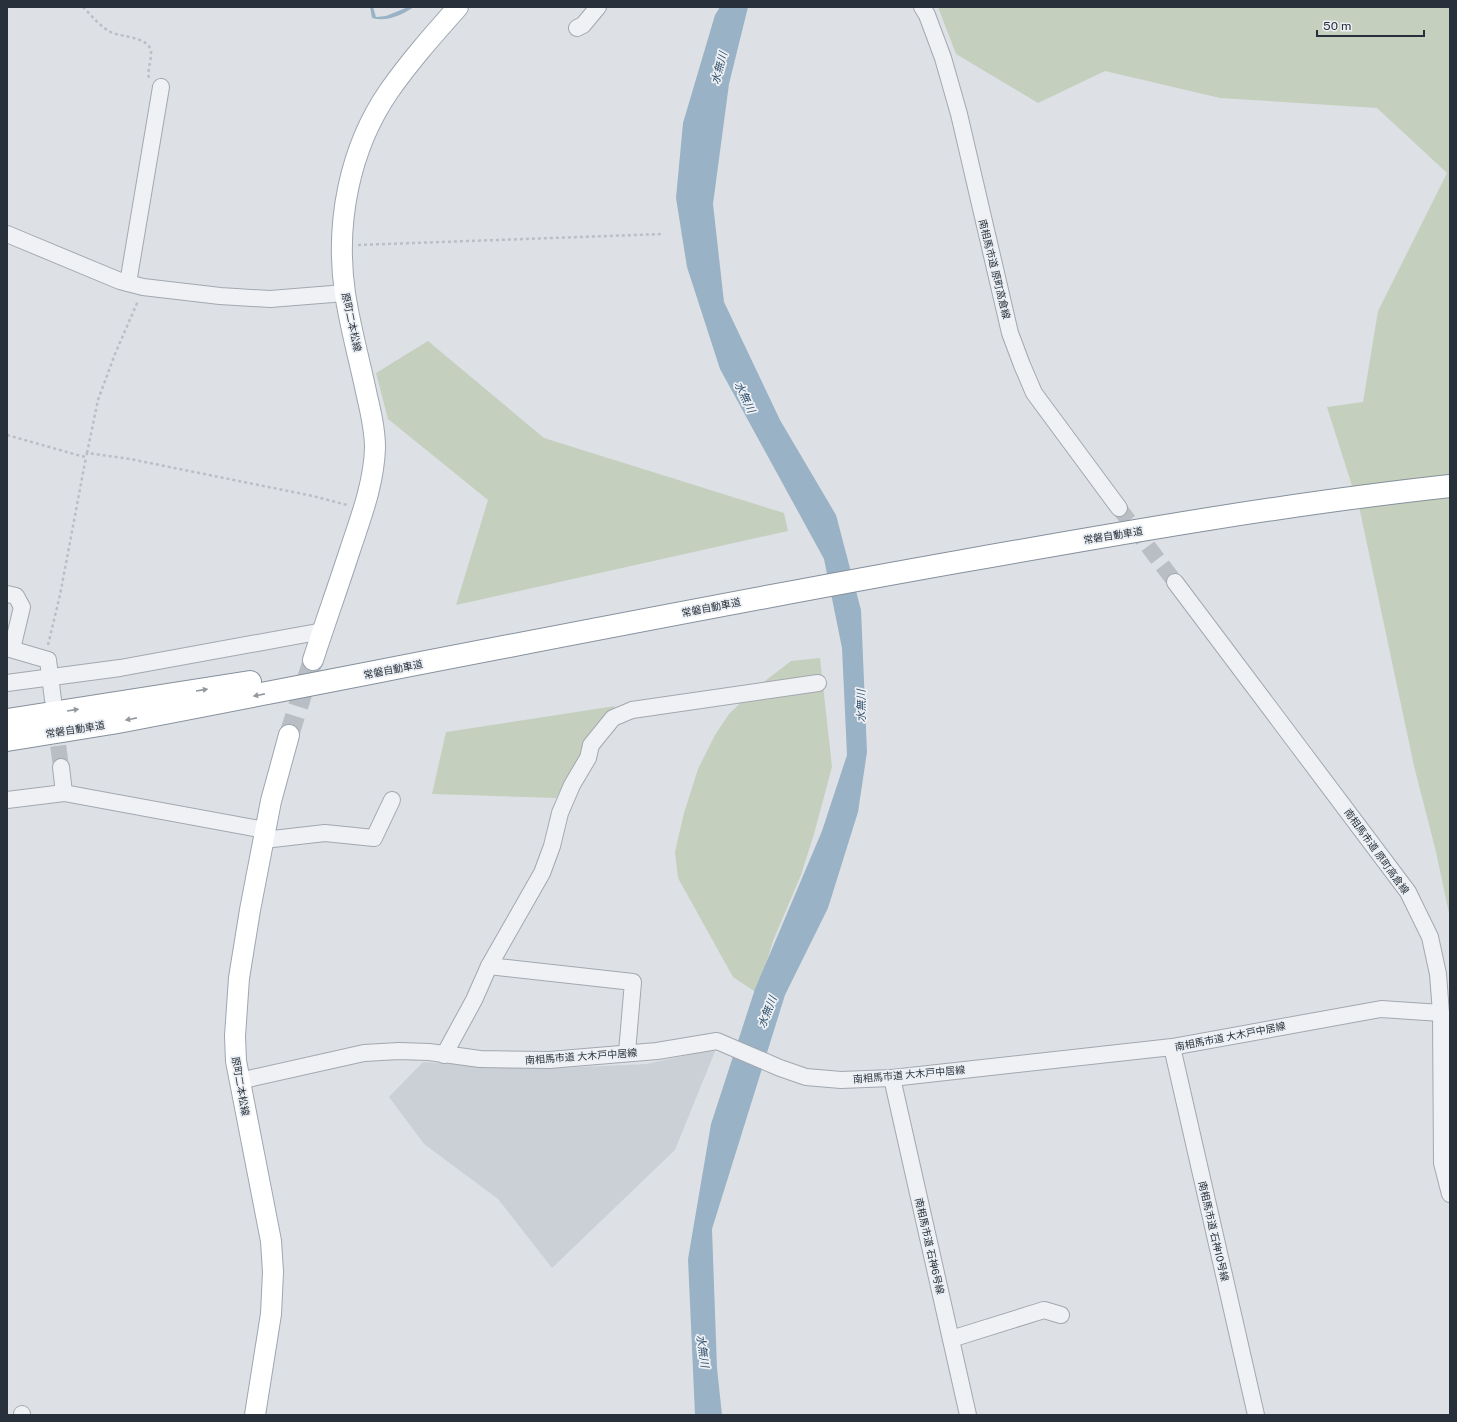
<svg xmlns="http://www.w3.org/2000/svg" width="1457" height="1422" viewBox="0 0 1457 1422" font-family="'Public Sans','Noto Sans JP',sans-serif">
<rect width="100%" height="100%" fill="#dde1e6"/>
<polygon fill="#cbd0d7" points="716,1049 675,1150 552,1268 498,1199 424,1144 389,1097 423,1062 491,1067 558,1068 646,1064"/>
<g fill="#c4cfbe">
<polygon points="938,7 1450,7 1450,918 1436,852 1414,766 1360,511 1327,407 1363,402 1378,311 1447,173 1377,108 1220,98 1105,71 1038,103 956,54"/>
<polygon points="428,341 544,438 784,513 788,531 456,605 488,500 388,419 376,373"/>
<polygon points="820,658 832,767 814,834 801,875 773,941 757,993 733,977 678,878 675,852 684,813 698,769 715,735 729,714 756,688 791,661"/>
<polygon points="615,706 571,770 556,798 432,794 446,732"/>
</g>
<g fill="#99b2c5">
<path d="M370,7H373L376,17L386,16L408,7H414C402,15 387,22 372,18Z"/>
<polygon points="720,7 748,7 729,84 713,204 724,302 780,420 836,515 861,610 867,752 858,812 828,908 785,995 712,1229 717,1368 722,1415 695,1415 688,1259 711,1124 755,989 822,831 847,755 842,648 824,559 720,369 687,267 676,198 683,123 715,15"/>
</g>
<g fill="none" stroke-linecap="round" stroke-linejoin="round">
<g stroke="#b9bec4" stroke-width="16" stroke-dasharray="16 8" stroke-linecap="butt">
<polyline points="1119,508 1175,582"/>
<polyline points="55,722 61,767"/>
</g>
<polyline stroke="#b9bec4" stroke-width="20" stroke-dasharray="20 10" stroke-linecap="butt" points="289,735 313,660"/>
<defs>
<g id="minor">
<polyline points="922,7 927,15 943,58 959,114 1010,333 1022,365 1034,393 1119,508"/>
<polyline points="577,28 583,25 598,7"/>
<polyline points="7,234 120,281 143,287 220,296 270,299 345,293"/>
<polyline points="128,283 161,87"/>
<polyline points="1175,582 1408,892 1430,937 1438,974 1441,1013 1442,1163 1450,1194"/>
<polyline points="7,594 16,596 22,607 12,649"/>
<polyline points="7,648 48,660 53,700"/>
<polyline points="7,683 120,668 323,631"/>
<polyline points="61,767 64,793"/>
<polyline points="7,800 64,793 265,830"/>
<polyline points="264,840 325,833 374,838 392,800"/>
<polyline points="489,966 633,982 627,1052"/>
<polyline points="1172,1047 1256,1415"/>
<polyline points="444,1055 474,1000 489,966 542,873 552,846 560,813 572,785 588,758 591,745 613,718 632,710 818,683"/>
<polyline points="892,1078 968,1415"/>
<polyline points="239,1081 364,1053 399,1051 429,1052 480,1059 549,1060 657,1051 717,1041 780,1068 806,1077 841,1080 892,1078 1172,1047 1381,1009 1441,1013"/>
<polyline points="951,1339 1044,1310 1061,1315"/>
<polyline points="22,1415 22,1414"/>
</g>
<g id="major">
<path d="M313,660C325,623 338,587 350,550C361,517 374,483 375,448C375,430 371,413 367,396C360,362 350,327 345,293C335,224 349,149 389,91C410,61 434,34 458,7"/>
<polyline points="255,1415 271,1314 273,1272 271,1241 236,1061 235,1036 239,978 250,910 271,801 289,735"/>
</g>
<g id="highway">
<polyline points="7,720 250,682"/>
<path d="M7,740L112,723C394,669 675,612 957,562C1121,533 1285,504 1450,486"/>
</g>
</defs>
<use href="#minor" stroke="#a3a8af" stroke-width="18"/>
<use href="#major" stroke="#9da6b1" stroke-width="22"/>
<use href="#highway" stroke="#85909c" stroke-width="24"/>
<g stroke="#bbbfc5" stroke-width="2.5" stroke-dasharray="3 3" stroke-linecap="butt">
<path d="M83,7C92,16 101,28 113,33C123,37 148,37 151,51C152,59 147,69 149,78"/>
<polyline points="358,245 663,234"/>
<polyline points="7,435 81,456 86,457 87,453 130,459 313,496 347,505"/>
<polyline points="87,453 98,400 115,354 138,301"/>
<polyline points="48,645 60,595 86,457"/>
</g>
<use href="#minor" stroke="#eff1f5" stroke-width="16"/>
<use href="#major" stroke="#fff" stroke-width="20"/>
<use href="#highway" stroke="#fff" stroke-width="22"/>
</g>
<defs><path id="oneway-solid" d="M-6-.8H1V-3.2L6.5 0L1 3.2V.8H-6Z"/></defs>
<g fill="#93989d">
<use href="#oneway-solid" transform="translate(202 690) rotate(-9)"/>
<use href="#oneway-solid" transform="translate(259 695) rotate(169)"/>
<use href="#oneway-solid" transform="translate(73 710) rotate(-9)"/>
<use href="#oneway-solid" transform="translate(131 719) rotate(169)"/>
</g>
<g text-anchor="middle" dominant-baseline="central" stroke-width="3.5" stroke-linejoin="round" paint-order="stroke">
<g font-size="10" fill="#27303b" stroke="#ecf0f4">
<text transform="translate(995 269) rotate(76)">南相馬市道 原町高倉線</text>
<text transform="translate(352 322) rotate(78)">原町二本松線</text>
<text transform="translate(1113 535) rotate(-9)">常磐自動車道</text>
<text transform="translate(711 607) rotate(-11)">常磐自動車道</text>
<text transform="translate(393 669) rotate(-11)">常磐自動車道</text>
<text transform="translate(75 729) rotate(-9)">常磐自動車道</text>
<text transform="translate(1377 851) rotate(54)">南相馬市道 原町高倉線</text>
<text transform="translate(1230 1036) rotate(-11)">南相馬市道 大木戸中居線</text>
<text transform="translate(581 1056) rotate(-4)">南相馬市道 大木戸中居線</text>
<text transform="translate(909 1074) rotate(-5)">南相馬市道 大木戸中居線</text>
<text transform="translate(241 1086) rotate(80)">原町二本松線</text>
<text transform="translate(1214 1231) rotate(77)">南相馬市道 石神10号線</text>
<text transform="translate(930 1246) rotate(77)">南相馬市道 石神6号線</text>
</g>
<g font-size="11" font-style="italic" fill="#34526d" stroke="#ecf0f4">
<text transform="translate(719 68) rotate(-75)">水無川</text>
<text transform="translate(745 397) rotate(64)">水無川</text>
<text transform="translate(861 706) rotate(-90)">水無川</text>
<text transform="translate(767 1012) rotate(-69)">水無川</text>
<text transform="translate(703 1351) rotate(82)">水無川</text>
</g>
</g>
<rect width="1457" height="1422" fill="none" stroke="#27303b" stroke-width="16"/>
<path d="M1317 30v6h107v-6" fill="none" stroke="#27303b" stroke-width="2"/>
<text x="1323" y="30" font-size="12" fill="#27303b" stroke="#ecf0f4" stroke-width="3" paint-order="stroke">50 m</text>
</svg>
